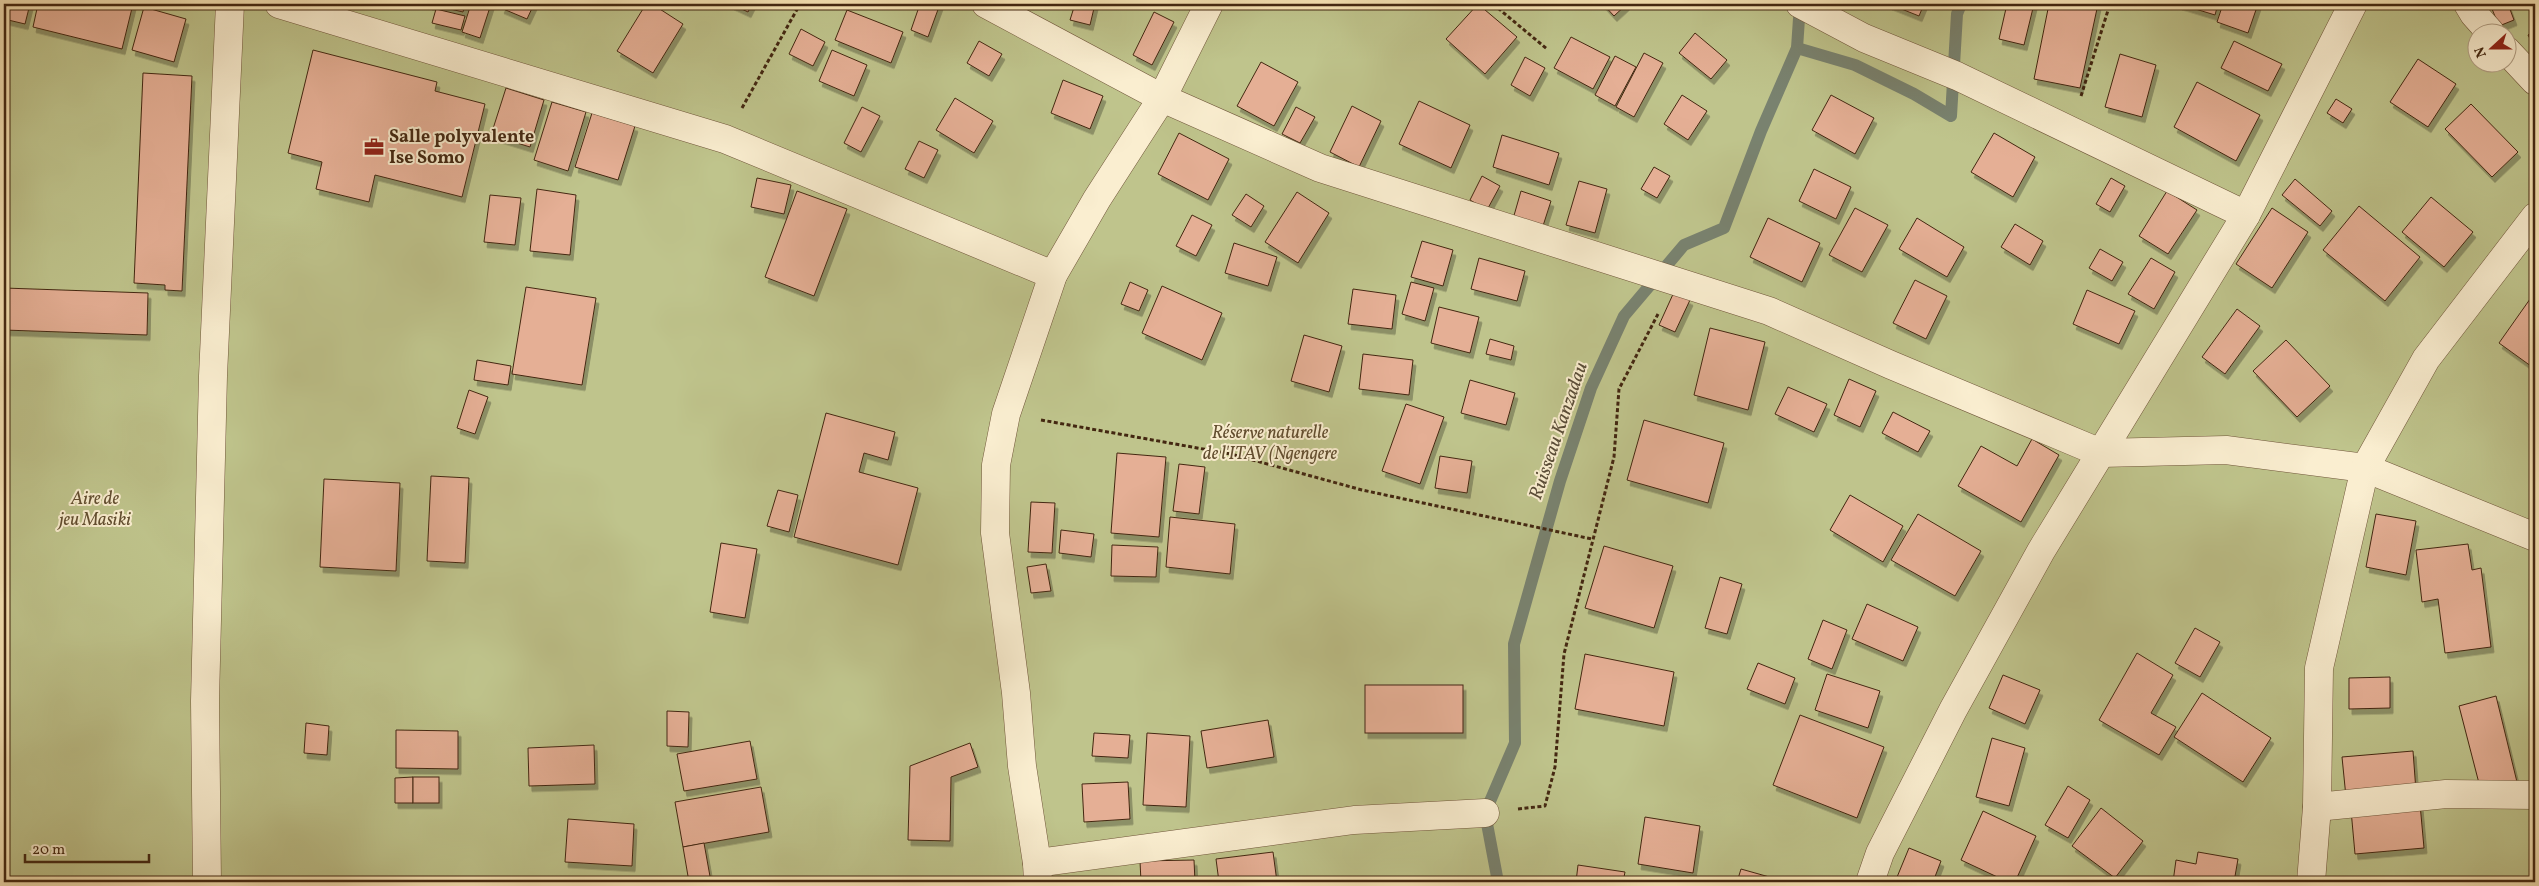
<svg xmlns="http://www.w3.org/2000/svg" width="2539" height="886" viewBox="0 0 2539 886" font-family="Vollkorn,serif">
<defs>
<filter id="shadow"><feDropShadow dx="3" dy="5.5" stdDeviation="0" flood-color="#0004"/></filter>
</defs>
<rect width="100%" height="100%" fill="#f8e5b6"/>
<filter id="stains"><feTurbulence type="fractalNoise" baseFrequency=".004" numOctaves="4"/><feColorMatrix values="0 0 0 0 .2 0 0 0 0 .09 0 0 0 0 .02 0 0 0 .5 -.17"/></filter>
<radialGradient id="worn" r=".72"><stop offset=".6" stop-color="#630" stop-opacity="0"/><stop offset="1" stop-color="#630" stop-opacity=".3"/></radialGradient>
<path fill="#bfc48c" stroke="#81764e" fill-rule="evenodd" d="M4,4H2535V882H4ZM2476,32H2506V62H2476Z"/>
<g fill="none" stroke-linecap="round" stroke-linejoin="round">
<g stroke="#79826f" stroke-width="12">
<polyline points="1797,48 1855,65 1914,94 1951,116 1957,14 1961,4"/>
<polyline points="1498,882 1485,813 1515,743 1514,644 1560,481 1591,388 1624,316 1684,245 1724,228 1761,131 1797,48 1800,4"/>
</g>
</g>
<g fill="#e5af95" stroke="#432711" filter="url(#shadow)">
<polygon points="4,4 30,4 25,24 4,19"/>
<polygon points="38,4 133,4 122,49 33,27"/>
<polygon points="429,4 465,4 463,12"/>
<polygon points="471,4 491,4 480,38 462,32"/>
<polygon points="503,4 534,4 527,19 501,8"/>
<polygon points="646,4 652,4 683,24 653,73 617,51"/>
<polygon points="731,4 752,4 748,12"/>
<polygon points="920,4 940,4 928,37 911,30"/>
<polygon points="1075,4 1095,4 1090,25 1070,20"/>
<polygon points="1478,4 1517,37 1485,74 1446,39"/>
<polygon points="1603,4 1627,4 1614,16"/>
<polygon points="1889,4 1924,4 1919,16"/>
<polygon points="2007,4 2034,4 2024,45 1999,39"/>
<polygon points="2049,4 2098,4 2080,88 2034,79"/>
<polygon points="2179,4 2218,4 2215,15"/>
<polygon points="2223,4 2258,4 2248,33 2217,22"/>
<polygon points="2508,4 2514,20 2499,26 2492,9"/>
<polygon points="144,7 186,19 174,62 132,50"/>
<polygon points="436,9 465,16 461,30 432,23"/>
<polygon points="847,10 903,32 891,63 835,40"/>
<polygon points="1154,12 1174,22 1152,65 1133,55"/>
<polygon points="801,29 825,42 813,66 789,54"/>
<polygon points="2535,31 2535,48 2528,35"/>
<polygon points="1695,33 1727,60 1711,79 1679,53"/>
<polygon points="1571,37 1610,57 1593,89 1554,68"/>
<polygon points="979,41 1002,54 989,76 967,63"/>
<polygon points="2234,41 2282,64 2268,91 2221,68"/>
<polygon points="313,50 437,82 435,91 485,104 462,197 375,175 369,202 316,189 322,162 288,153"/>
<polygon points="832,50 867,65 854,96 819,81"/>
<polygon points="1644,53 1663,63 1634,117 1616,107"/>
<polygon points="2120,54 2156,65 2142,117 2105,107"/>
<polygon points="1615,56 1636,67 1615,106 1595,95"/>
<polygon points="1525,57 1545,68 1530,96 1511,85"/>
<polygon points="2418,59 2456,84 2428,127 2390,102"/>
<polygon points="1261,62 1298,82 1274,126 1237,106"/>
<polygon points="143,73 192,76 182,291 165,290 165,285 134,283"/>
<polygon points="1063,80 1103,96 1090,129 1051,113"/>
<polygon points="2197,82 2260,115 2236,161 2174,127"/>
<polygon points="506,88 544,100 530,147 491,135"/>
<polygon points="1682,95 1707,111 1688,140 1664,124"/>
<polygon points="1831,95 1874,118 1855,154 1812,130"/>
<polygon points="955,98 993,121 974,153 936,130"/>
<polygon points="2336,99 2352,109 2343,123 2327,113"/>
<polygon points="1419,101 1470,125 1451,168 1399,144"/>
<polygon points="552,102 586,112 568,171 534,160"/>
<polygon points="2471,104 2518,152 2492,177 2445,129"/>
<polygon points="1352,106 1381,121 1359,167 1330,152"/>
<polygon points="862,107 880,116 861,152 844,143"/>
<polygon points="1296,107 1315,117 1300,143 1282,134"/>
<polygon points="592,113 635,126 618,180 575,167"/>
<polygon points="1179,133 1229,159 1208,200 1158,174"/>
<polygon points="1994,133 2035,157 2013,197 1971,172"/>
<polygon points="1502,135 1559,153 1549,185 1493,167"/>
<polygon points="919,141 938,150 924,178 905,169"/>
<polygon points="1654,167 1670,176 1657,198 1641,189"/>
<polygon points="1814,169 1851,187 1836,219 1799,201"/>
<polygon points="1482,176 1500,186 1487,210 1470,200"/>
<polygon points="757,178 791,185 784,214 751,207"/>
<polygon points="2111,178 2125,186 2110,212 2096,204"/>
<polygon points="2295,179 2332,211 2320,226 2282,195"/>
<polygon points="1579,181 1607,189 1595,233 1566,225"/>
<polygon points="537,189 576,195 570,255 530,251"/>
<polygon points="797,191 847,209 814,296 765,277"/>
<polygon points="1521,191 1551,201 1542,229 1513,219"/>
<polygon points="2167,191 2197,210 2168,254 2139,236"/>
<polygon points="1297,192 1329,213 1298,263 1265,242"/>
<polygon points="1246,194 1264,206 1251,227 1232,215"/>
<polygon points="490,195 521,198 515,245 484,242"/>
<polygon points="2431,197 2473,232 2444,267 2402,232"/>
<polygon points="2359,206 2420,257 2385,301 2323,250"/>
<polygon points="1855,208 1888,225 1862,272 1829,255"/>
<polygon points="2272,208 2308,232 2272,288 2236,264"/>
<polygon points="1192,215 1212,225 1196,256 1176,246"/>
<polygon points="1768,218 1820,243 1802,282 1750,257"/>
<polygon points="1917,218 1964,247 1947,277 1899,249"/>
<polygon points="2015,224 2043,241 2030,265 2001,247"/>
<polygon points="1422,241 1453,250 1443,286 1411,277"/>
<polygon points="1234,243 1277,257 1268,286 1225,273"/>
<polygon points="2100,249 2123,262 2112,281 2089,268"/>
<polygon points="1479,258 1525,271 1517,301 1471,289"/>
<polygon points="2151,258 2175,272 2154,309 2128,294"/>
<polygon points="1915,280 1947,296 1926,339 1893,323"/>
<polygon points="1130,282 1148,290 1139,311 1121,304"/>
<polygon points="1411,282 1434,288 1425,321 1402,314"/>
<polygon points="1162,286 1222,313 1202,360 1142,333"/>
<polygon points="526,287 596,298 582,385 512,374"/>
<polygon points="4,288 148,293 147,335 4,330"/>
<polygon points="1353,289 1396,295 1392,329 1348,324"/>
<polygon points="2087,290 2135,311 2119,344 2073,324"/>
<polygon points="1674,292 1690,300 1675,332 1659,325"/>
<polygon points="2535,292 2535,369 2499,343"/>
<polygon points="1439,307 1479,317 1470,353 1431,343"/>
<polygon points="2237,309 2260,326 2225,374 2202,357"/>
<polygon points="1710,328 1765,342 1748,410 1694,395"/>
<polygon points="1304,335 1342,346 1329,392 1291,381"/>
<polygon points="1490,339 1514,346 1511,360 1486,354"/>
<polygon points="2286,340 2330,386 2297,417 2253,371"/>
<polygon points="1363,354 1413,360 1409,395 1359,389"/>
<polygon points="477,360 511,366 508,385 474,380"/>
<polygon points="1849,379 1876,391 1860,427 1834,415"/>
<polygon points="1470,380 1515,393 1506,425 1461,413"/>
<polygon points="1788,387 1827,404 1814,432 1775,414"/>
<polygon points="469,390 488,397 475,434 457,428"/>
<polygon points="1406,404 1444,417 1420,484 1382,471"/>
<polygon points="1893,412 1930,431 1918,452 1882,433"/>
<polygon points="826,413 895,432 888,460 864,453 859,472 918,488 898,565 794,537"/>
<polygon points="1644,420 1724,443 1708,503 1627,480"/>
<polygon points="2032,439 2059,455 2021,522 1958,486 1981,446 2017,466"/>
<polygon points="1117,453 1166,457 1159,537 1111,533"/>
<polygon points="1440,456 1472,461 1467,493 1435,488"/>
<polygon points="1179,464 1205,467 1199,514 1173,511"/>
<polygon points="431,476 469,478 465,563 427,561"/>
<polygon points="324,479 400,483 396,571 320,567"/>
<polygon points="778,490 798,495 789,532 767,526"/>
<polygon points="1850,495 1903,526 1883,562 1830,530"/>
<polygon points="1031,502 1055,503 1052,553 1028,552"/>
<polygon points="1918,514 1981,551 1955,596 1891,560"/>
<polygon points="2376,514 2416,521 2406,575 2366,567"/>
<polygon points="1170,517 1235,524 1230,574 1166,567"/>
<polygon points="1061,530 1094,534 1091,557 1059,553"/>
<polygon points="721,543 757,549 745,618 710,612"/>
<polygon points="2468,544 2472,570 2481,568 2491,647 2445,653 2438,599 2422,602 2416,550"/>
<polygon points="1112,545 1158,547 1156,577 1111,576"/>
<polygon points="1604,546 1673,566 1654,628 1585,608"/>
<polygon points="1046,564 1051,591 1031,593 1027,567"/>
<polygon points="1720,577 1742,584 1727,634 1705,628"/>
<polygon points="1867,604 1918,627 1903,661 1852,639"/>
<polygon points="1823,620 1847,630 1832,669 1808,659"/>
<polygon points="2195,628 2220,642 2200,677 2175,663"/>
<polygon points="2137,653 2173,675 2151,713 2176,727 2159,755 2099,720"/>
<polygon points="1585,654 1674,672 1664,726 1575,709"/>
<polygon points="1758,663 1795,678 1785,704 1747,689"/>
<polygon points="1827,674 1880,691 1868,728 1815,710"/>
<polygon points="2003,675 2040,690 2025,724 1989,708"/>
<polygon points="2390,677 2390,708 2349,709 2349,678"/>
<rect x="1365" y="685" width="98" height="48"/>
<polygon points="2202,693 2271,738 2243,782 2174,737"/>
<polygon points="2496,696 2517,782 2481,791 2459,706"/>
<polygon points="667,711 689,712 688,747 667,746"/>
<polygon points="1800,715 1884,747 1857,818 1773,785"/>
<polygon points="1268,720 1274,757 1207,768 1201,731"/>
<polygon points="306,723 329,726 327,755 304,753"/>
<polygon points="396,730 458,731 458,769 396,768"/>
<polygon points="1094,733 1130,735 1128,758 1092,756"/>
<polygon points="1147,733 1190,736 1186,807 1143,805"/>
<polygon points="1992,738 2025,748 2009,806 1976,797"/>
<polygon points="750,741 757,779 684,791 677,754"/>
<polygon points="970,743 978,767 951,777 950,841 908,840 910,766"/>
<polygon points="594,745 595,784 529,786 528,748"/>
<polygon points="2413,751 2416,791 2346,797 2342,757"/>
<polygon points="413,777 413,803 395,803 395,778"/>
<rect x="413" y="777" width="26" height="26"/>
<polygon points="1128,782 1130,819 1084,822 1082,784"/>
<polygon points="2068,786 2090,800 2068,838 2045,825"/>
<polygon points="761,787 769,832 683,847 675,802"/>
<polygon points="2420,804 2424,848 2355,854 2351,810"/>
<polygon points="2101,808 2143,841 2115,878 2072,846"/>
<polygon points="1983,811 2036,836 2015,882 2008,882 1961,860"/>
<polygon points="1645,817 1700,826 1693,873 1638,864"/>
<polygon points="568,819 634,824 632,866 565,862"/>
<polygon points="704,843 711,882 689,882 683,847"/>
<polygon points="1909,848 1941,861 1933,882 1895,882"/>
<polygon points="1273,852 1277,882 1219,882 1216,859"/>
<polygon points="2198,852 2238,859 2234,882 2173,882 2176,860 2196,864"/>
<polygon points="1194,860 1195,882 1141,882 1140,861"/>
<polygon points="1578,865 1625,872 1623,882 1576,882"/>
<polygon points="1741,869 1787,882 1737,882"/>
<polygon points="622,877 646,878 646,882 622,882"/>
<polygon points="18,880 131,882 18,882"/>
</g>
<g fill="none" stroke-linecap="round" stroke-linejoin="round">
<defs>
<g id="minor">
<polyline points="279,4 725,139 1053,275"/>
<polyline points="986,4 1162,98 1320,168 1769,311 1891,365 2101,453 2226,450 2365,468 2535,537"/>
<polyline points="1800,4 1864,38 1957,76 2246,215"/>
<polyline points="2468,4 2474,14 2490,32"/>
<polyline points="2506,50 2535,81"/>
<polyline points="2317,807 2446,794 2535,795"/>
<polyline points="1037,863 1354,820 1485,813"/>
<polyline points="207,882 205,701 213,376 230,4"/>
<polyline points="1038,882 1037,863 1022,766 1016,693 995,533 996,465 1006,414 1053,275 1097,199 1162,98 1209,4"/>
<polyline points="1870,882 1880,853 1953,710 2041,551 2246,215 2353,4"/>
<polyline points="2311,882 2317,807 2319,668 2365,468 2426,359 2535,217"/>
</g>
</defs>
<use href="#minor" stroke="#70563a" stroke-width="29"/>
<g stroke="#432711" stroke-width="3" stroke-dasharray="4 2.5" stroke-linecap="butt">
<polyline points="1493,4 1547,49"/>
<polyline points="2081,96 2110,4"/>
<polyline points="742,108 800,4"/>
<polyline points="1041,420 1231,454 1362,490 1592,539"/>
<polyline points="1518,809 1545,806 1555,767 1564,654 1614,457 1619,389 1658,314"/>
</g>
<use href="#minor" stroke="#faeed0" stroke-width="28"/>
</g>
<defs>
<symbol id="office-bare" viewBox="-9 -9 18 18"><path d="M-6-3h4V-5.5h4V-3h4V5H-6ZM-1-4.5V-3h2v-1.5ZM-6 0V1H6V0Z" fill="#8f2418" stroke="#faeed0" stroke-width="2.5" paint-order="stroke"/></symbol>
</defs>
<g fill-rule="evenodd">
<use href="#office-bare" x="360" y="133" width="28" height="28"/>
</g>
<g text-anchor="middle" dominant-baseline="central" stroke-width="4" stroke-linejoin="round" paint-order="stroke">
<g font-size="18" font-weight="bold" fill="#432711" stroke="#faeed0" text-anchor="start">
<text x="389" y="137">Salle polyvalente<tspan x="389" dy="21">Ise Somo</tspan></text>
</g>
<g font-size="18" font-style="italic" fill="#624e30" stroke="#faeed0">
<text x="1270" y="433">Réserve naturelle<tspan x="1270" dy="21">de l'ITAV (Ngengere</tspan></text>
<text x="95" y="499">Aire de<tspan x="95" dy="21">jeu Masiki</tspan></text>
</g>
<g font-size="19" font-style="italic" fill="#5a4d38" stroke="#faeed0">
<text transform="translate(1559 431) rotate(-71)">Ruisseau Kanzadau</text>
</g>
</g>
<rect width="2539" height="886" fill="none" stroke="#f8e5b6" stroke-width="20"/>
<rect x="5" y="5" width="2529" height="876" fill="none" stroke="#432711" stroke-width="2.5"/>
<rect x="10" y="10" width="2519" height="866" fill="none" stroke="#432711"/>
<g transform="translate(2492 48) rotate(249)"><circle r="24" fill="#faeed0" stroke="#b19e84"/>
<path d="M0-4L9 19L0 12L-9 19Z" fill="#8f2418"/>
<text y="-8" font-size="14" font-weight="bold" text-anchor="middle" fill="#432711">N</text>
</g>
<path d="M25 854v8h124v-8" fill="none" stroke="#432711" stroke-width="2.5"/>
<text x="32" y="854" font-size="15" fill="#432711" stroke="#faeed0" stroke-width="4" paint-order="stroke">20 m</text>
<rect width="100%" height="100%" filter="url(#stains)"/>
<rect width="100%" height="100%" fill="url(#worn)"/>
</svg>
